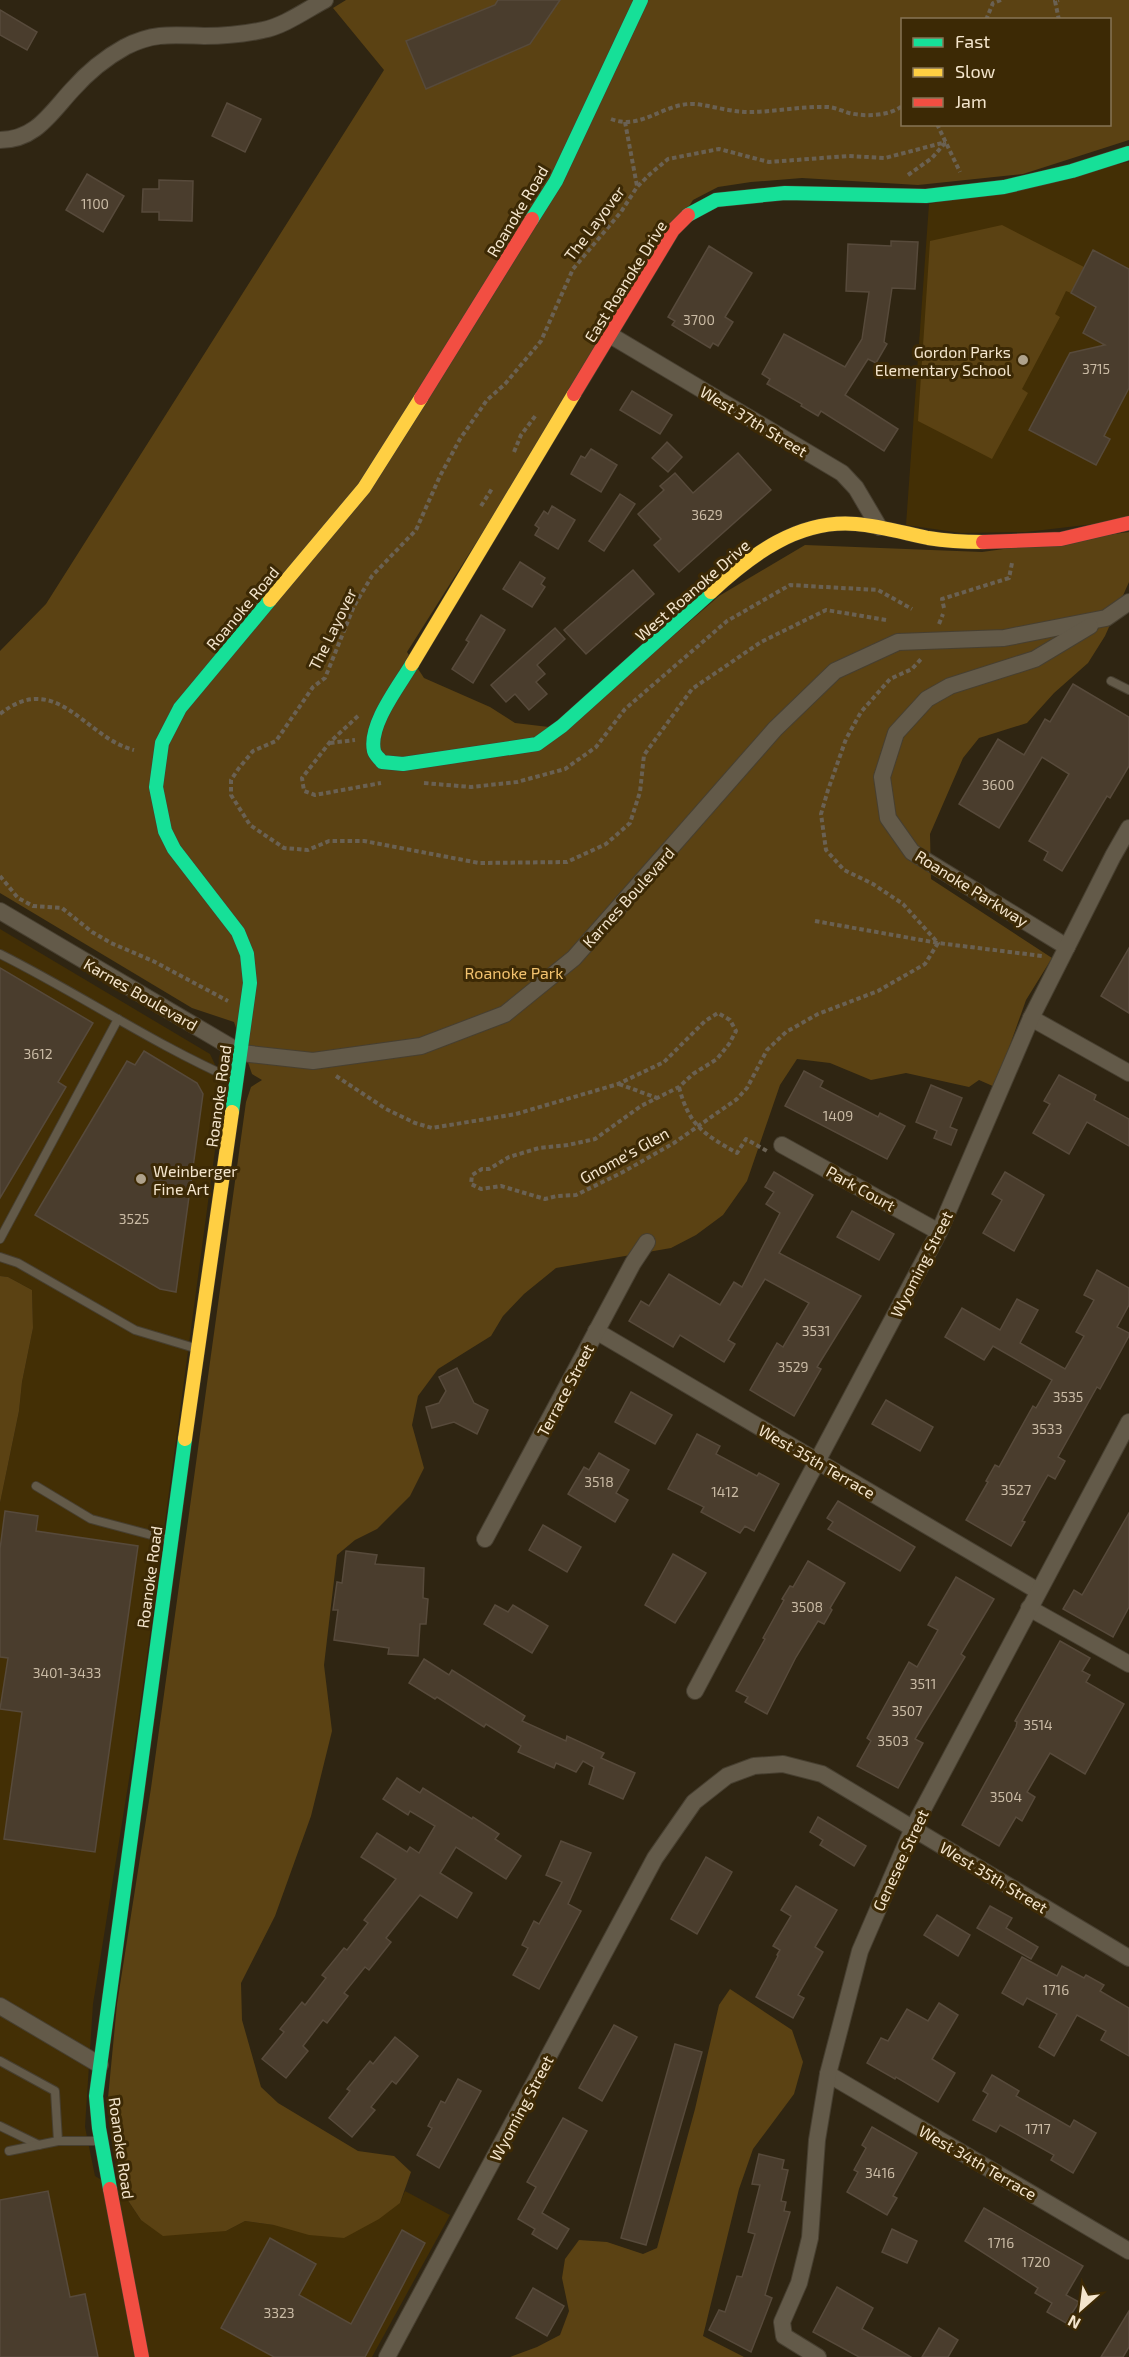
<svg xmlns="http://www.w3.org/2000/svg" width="1129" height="2357" viewBox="0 0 1129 2357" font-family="'Exo 2',sans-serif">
<rect width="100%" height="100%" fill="#2f2512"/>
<g fill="#432f05">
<polygon points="1129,162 1129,517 1111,522 1026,532 961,533 906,525 929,204"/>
<polygon points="0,929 210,1054 220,1075 222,1098 138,1723 93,2004 85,2127 95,2176 123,2193 141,2220 226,2231 245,2221 274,2225 400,2203 405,2191 450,2215 372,2357 0,2357 0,1503 19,1411 22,1382 33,1328 32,1290 8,1277 0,1276"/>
</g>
<g fill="#5b4213" fill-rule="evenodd">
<path d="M346,0H1129V140L1023,174L918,185L802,178L751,182L718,187L693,200L407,652L424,678L490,707L515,723L566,729L719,596L805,545L982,552L1129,532V582L1105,636L1088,663L1054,693L1027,723L979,738L963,758L930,834L931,879L1052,958L1026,1000L995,1087L979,1080L969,1087L906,1073L871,1080L830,1063L797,1059L780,1085L747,1181L723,1215L696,1235L671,1248L556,1268L524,1294L503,1316L491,1336L438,1369L418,1396L412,1425L424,1468L410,1496L377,1529L355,1540L337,1555L324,1665L332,1731L311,1816L275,1916L241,1983L242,2020L261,2087L278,2103L358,2151L394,2156L411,2172L400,2203L379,2219L344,2238L309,2235L274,2225L245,2221L226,2231L163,2236L141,2220L123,2193L108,2098L117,2004L151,1788L246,1102L251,1087L262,1080L252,1074L234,1022L192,1008L0,893V651L46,604L384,70L333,8ZM902,20H1110V124H902Z"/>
<polygon points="1002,225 1084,267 1071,293 1066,291 1055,314 1060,317 1022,389 1028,393 992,459 918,421 930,241"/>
<polygon points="0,1276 8,1277 32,1290 33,1328 22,1382 19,1411 0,1503"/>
<polygon points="730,1989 792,2030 803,2062 794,2094 753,2149 739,2189 703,2336 744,2357 510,2357 537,2347 560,2335 569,2311 562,2278 565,2259 579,2240 607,2242 643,2254 657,2248 695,2109 719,2005"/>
</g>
<g fill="#4a3d2d" stroke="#574a3b" stroke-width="1.5">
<polygon points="498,0 560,0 530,44 426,89 406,41 495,5"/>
<polygon points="0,10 37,32 27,50 0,35"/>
<polygon points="227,103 261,119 245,152 212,136"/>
<polygon points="87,174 124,196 103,232 66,210"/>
<polygon points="159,180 193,181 192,221 159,220 159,212 142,212 143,189 159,189"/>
<polygon points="891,241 918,242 915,289 892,288 884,342 887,344 876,363 868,359 845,395 898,429 884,451 821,411 818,416 801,406 802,404 767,384 770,379 762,374 784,334 845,367 862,339 869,292 846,291 848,244 891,246"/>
<polygon points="709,246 752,273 725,317 733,322 718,346 713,343 710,348 672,325 675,321 668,317"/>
<polygon points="1093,250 1129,269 1129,388 1104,436 1110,439 1096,465 1029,430 1070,353 1105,345 1083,333 1096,307 1071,293"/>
<polygon points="632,391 672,415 660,434 620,410"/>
<polygon points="667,442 682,457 668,472 652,458"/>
<polygon points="591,449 617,465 601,492 571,474 581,456 585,458"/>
<polygon points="738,453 771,490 679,572 654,545 661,539 638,514 664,490 660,486 675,473 693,493"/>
<polygon points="620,494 635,504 604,551 589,541"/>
<polygon points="552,506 575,520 558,549 535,535 539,528 535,525 544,511 548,514"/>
<polygon points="520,562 545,578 541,584 545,587 532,607 503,589"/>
<polygon points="633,570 654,594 586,654 564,630"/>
<polygon points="481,615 505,630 473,683 452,669 469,642 466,640"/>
<polygon points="555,628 565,639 537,665 545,674 536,682 547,694 529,710 515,694 506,702 491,685"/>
<polygon points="1073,684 1129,717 1129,766 1110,798 1107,796 1062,871 1044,860 1048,852 1029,841 1069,774 1042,757 999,828 959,804 998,739 1024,755 1045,719 1050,722"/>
<polygon points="1129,948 1129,1013 1101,996"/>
<polygon points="0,968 93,1023 58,1082 66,1087 0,1198"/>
<polygon points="144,1051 197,1083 203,1094 176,1292 160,1289 35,1215 127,1061 135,1065"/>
<polygon points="804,1071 823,1081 820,1087 878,1117 880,1113 905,1126 887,1159 785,1106"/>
<polygon points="1059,1075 1096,1095 1094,1100 1129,1119 1129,1146 1087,1122 1069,1154 1033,1133 1050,1104 1044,1101"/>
<polygon points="931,1085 962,1098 950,1127 957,1130 951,1145 934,1138 937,1131 916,1122"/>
<polygon points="774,1172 813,1195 779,1253 861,1296 817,1367 821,1369 794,1416 750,1390 777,1343 783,1347 809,1303 765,1279 728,1340 735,1344 724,1362 680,1335 673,1347 629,1321 641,1301 649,1306 669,1274 720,1305 734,1282 742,1287 780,1213 766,1204 774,1192 765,1187"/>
<polygon points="1005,1172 1044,1195 1014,1251 983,1233 1002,1200 992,1194"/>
<polygon points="852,1211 894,1234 879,1260 837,1237"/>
<polygon points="1097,1270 1129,1288 1129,1305 1117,1327 1129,1333 1129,1336 1100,1389 1097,1387 1058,1457 1065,1461 1055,1479 1048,1475 1022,1521 1025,1522 1011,1546 966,1520 988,1482 986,1481 995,1465 999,1467 1033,1406 1036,1408 1052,1380 993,1346 984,1360 945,1337 962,1308 1000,1330 1017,1299 1038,1310 1020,1343 1065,1369 1084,1336 1076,1332 1094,1300 1084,1295"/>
<polygon points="457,1368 474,1403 488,1410 477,1434 454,1422 432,1428 426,1407 439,1403 446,1391 439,1377"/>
<polygon points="631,1392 672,1415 655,1444 615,1422"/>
<polygon points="886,1400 933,1427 920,1451 872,1424"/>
<polygon points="697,1434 720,1446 716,1454 757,1476 759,1473 779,1484 754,1531 745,1526 740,1533 701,1512 704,1507 668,1489"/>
<polygon points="599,1453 629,1470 616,1493 628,1500 615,1522 568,1494 584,1467 589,1470"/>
<polygon points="838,1501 915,1547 900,1571 828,1529 833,1522 827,1518"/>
<polygon points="5,1511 38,1516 36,1531 138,1546 95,1852 4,1839 22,1712 0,1709 8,1658 0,1657 0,1549"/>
<polygon points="1129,1513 1129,1607 1113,1637 1063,1609 1074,1590 1082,1595"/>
<polygon points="543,1525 581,1547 567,1572 529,1550"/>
<polygon points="346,1551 377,1555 375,1564 424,1568 423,1598 428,1599 426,1624 420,1624 418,1656 388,1654 389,1648 334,1640 338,1610 333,1610 337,1582 342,1583"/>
<polygon points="673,1554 706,1573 675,1623 645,1605"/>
<polygon points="808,1561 845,1583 830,1608 832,1610 824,1624 818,1621 796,1657 767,1714 745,1702 748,1697 736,1691 765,1639 763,1638 784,1600 782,1599 790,1586 793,1587"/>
<polygon points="956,1577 994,1599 961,1654 965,1657 915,1739 923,1743 898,1788 857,1766 871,1741 867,1738 909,1662 917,1667 938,1630 928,1625"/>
<polygon points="495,1605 508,1612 513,1605 548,1626 532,1653 484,1624"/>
<polygon points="1060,1641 1090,1658 1082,1671 1090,1675 1086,1682 1124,1704 1085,1774 1050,1753 1027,1792 1035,1797 1022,1821 1016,1817 999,1846 962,1825 1016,1727 1017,1722 1015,1721"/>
<polygon points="424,1659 449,1675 452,1670 525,1716 522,1721 566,1741 567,1736 604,1753 601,1758 635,1773 623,1799 589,1784 594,1767 583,1761 576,1772 556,1763 554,1768 518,1752 521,1746 486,1724 484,1727 437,1697 435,1699 409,1683"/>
<polygon points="397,1778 420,1793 423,1788 472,1819 473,1817 499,1834 495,1839 521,1856 506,1879 456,1847 440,1873 472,1893 457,1918 420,1895 386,1938 391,1942 369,1970 365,1967 344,1993 348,1996 327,2023 323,2020 303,2046 308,2051 286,2078 262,2059 284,2032 280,2029 302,2002 305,2005 326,1978 322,1975 344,1948 347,1950 368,1923 364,1920 396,1879 361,1857 377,1833 407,1852 410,1847 419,1853 435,1826 410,1811 408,1815 383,1799"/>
<polygon points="818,1817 866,1846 854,1866 820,1845 823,1840 810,1832"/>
<polygon points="561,1841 591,1853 568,1904 581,1911 539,1989 513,1975 528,1948 522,1945 534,1921 539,1924 562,1882 546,1875"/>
<polygon points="706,1857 732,1872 697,1934 671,1919"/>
<polygon points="796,1886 837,1910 815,1947 823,1952 798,1995 804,1998 793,2018 756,1997 778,1956 777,1955 780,1950 773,1946 791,1916 781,1910"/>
<polygon points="990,1906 1012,1918 1006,1928 1038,1947 1031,1959 977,1928"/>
<polygon points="937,1915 970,1935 958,1956 924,1935"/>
<polygon points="1022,1957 1057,1976 1062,1966 1084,1978 1086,1975 1104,1985 1100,1991 1129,2008 1129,2056 1101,2040 1106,2031 1077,2015 1054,2056 1039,2047 1057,2014 1027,1998 1023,2005 1002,1993"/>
<polygon points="939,2003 958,2015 932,2059 955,2073 938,2102 896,2077 895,2079 867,2063 881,2038 888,2041 907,2009 928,2021"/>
<polygon points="614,2025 637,2037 602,2101 579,2088"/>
<polygon points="395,2037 418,2056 396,2084 392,2081 371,2107 375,2110 352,2137 329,2118 350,2091 347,2089 370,2061 373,2064"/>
<polygon points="675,2044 702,2052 646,2245 621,2238"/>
<polygon points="992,2075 1019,2091 1016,2096 1070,2127 1074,2120 1096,2133 1073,2173 1051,2160 1054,2155 1000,2125 996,2132 973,2120 988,2094 983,2091"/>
<polygon points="458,2079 481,2091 439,2168 417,2155 432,2128 428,2126 441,2101 445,2103"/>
<polygon points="563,2118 587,2131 542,2213 569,2229 557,2249 532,2234 535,2229 518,2219 536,2187 527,2182"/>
<polygon points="872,2127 917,2153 893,2196 897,2198 887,2215 847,2192 858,2172 854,2170 866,2148 862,2145"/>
<polygon points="759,2154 784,2160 782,2169 788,2170 781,2201 786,2202 784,2211 790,2212 765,2295 772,2298 751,2352 709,2330 719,2310 725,2312 737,2276 742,2277 755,2234 748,2232 760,2185 752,2184"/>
<polygon points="48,2191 70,2297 85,2294 98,2357 0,2357 0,2200"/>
<polygon points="984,2208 1083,2266 1066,2295 1079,2302 1066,2323 1047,2312 1052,2303 1035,2293 1038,2288 965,2241"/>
<polygon points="892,2229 917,2241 907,2263 882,2252"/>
<polygon points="402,2230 425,2243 365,2357 274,2357 221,2328 270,2238 316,2264 299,2295 351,2324"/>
<polygon points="837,2287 873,2308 862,2329 911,2357 859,2357 813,2332"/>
<polygon points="533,2288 564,2306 547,2336 516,2318"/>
<polygon points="1129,2311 1129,2347 1123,2357 1101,2357"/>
<polygon points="939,2328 958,2340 948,2357 922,2357"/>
</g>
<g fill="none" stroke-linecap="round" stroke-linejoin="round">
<defs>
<g id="lane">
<polyline points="1111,681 1129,690"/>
<path d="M0,954C80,994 153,1044 235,1080"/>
<polyline points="0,1239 118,1019"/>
<polyline points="0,1257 18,1263 135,1330 198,1349"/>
<polyline points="36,1486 91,1519 170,1540"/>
<polyline points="0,2061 55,2091 58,2141"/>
<polyline points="0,2126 39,2145"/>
<polyline points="9,2151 58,2141 101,2141"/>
</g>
<g id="street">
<path d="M0,140C35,140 50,114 72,90C87,73 105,58 125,47C154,32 174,35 204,36C224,36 245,34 263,30C284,26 306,10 325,0"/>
<polyline points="610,335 842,473 856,488 879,527"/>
<polyline points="0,911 241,1053 313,1061 421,1046 505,1014 574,958 775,729 835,671 898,642 1004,638 1106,618 1129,602"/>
<polyline points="1067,947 912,852 888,818 882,777 896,733 927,699 950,686 1035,659 1090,626"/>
<polyline points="1031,1018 1129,1073"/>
<polyline points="782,1145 939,1232"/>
<polyline points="596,1331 1038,1591"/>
<polyline points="485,1539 633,1263 647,1242"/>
<polyline points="1029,1608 1129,1664"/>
<polyline points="695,1691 939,1232 1031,1018 1113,856 1129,828"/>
<polyline points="0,2006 100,2065"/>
<polyline points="828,2074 1129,2251"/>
<polyline points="387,2357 655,1858 694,1802 727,1776 754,1766 783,1764 822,1774 1129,1958"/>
<polyline points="818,2357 784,2336 782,2322 799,2283 810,2238 817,2140 828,2074 860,1951 913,1828 1129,1422"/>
</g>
<g id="fast">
<polyline points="688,215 716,200 785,193 926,196 1004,187 1072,171 1129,153"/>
<polyline points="532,219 556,181 641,0"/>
<path d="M412,664C399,686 368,725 374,751C375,755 379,758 382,762L403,764L537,744L562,726L711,592"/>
<polyline points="232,1112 250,983 247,954 238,932 174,849 165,831 156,787 162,743 180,708 270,600"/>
<polyline points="110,2189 99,2128 96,2096 185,1439"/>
</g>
<g id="slow">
<path d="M711,592C751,555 798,519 856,524C880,526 904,533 928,538C946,541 964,542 983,542"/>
<polyline points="270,600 364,488 421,398"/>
<polyline points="412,664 574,394"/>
<polyline points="185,1439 232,1112"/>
</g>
<g id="jam">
<polyline points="574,394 673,230 688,215"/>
<polyline points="421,398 532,219"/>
<polyline points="983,542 1061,539 1129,523"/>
<polyline points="110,2189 142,2357"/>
</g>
</defs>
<use href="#lane" stroke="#473f30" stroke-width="10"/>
<use href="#street" stroke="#473f30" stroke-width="18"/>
<use href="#fast" stroke="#473f30" stroke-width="15"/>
<use href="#slow" stroke="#473f30" stroke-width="15"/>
<use href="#jam" stroke="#473f30" stroke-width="15"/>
<g stroke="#6a6153" stroke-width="4" stroke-dasharray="4.5 3" stroke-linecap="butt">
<polyline points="986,20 993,3 1001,0"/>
<polyline points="1059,20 1055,1 1059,0"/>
<path d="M611,119C642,131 664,102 695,104C713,106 730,112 749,112C775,112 801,106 827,107C835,107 842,111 849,113C866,117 889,116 902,106"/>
<polyline points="625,122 637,186"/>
<polyline points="937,124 960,172"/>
<polyline points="908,175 932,158 945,143"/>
<polyline points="514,452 521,435 536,415"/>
<polyline points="481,506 493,487"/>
<polyline points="944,608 942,599 1009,578 1012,563"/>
<polyline points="886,620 826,610 761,642 692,689 644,755 640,792 630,823 606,844 567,862 479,863 364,841 329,841 308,850 284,848 250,825 231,795 231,780 239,768 253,751 276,741 313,687 325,678 354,606 372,576 416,530 440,476 460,439 487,400 505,384 541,341 573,269 621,212 637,187 650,174 668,159 719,149 769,162 848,156 885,158 946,142"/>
<polyline points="939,624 943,614"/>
<path d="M0,714C57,669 85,738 134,750"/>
<polyline points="358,716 330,742 302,778 304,791 315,795 381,783"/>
<polyline points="330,743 355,740"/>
<polyline points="424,783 471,787 517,782 565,769 596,747 625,709 727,621 790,585 878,590 912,609"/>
<polyline points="0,876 18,898 33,906 62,908 92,932 111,943 153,961 228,1001"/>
<polyline points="815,921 938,943 1042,956"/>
<polyline points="336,1076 386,1109 415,1123 432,1128 516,1114 618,1084 664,1062 705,1021 718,1013 730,1020 736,1031 729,1044 717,1059 693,1074 679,1087 641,1106 595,1139 568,1145 539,1148 509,1157 489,1169 482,1169 472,1175 471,1184 481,1189 501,1186 545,1199 557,1196 576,1195 623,1172 674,1143 737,1099 747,1088 767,1050 786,1032 818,1014 878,991 925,964 938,943 903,904 873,884 844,870 826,850 821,814 828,790 846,739 861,712 890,679 912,669 922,658"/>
<polyline points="619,1084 657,1098"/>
<path d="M679,1087C689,1126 704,1134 737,1153L746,1139L767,1151"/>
</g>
<use href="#lane" stroke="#635a49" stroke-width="8"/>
<use href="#street" stroke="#635a49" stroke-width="16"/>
<use href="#fast" stroke="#16e098" stroke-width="14"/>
<use href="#slow" stroke="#ffcf43" stroke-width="14"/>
<use href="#jam" stroke="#f24e42" stroke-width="14"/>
</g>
<g fill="#afa28c" stroke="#3c2905" stroke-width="2">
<circle cx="1023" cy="360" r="6"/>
<circle cx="141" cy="1179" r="6"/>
</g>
<g text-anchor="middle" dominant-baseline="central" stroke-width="6" stroke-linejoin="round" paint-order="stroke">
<g font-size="14" fill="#cabba5">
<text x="95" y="203">1100</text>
<text x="699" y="319">3700</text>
<text x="1096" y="368">3715</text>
<text x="707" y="514">3629</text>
<text x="998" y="784">3600</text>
<text x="38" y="1053">3612</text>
<text x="838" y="1115">1409</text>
<text x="134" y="1218">3525</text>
<text x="816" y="1330">3531</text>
<text x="793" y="1366">3529</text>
<text x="1068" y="1396">3535</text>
<text x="1047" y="1428">3533</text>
<text x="599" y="1481">3518</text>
<text x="1016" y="1489">3527</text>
<text x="725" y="1491">1412</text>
<text x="807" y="1606">3508</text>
<text x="67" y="1672">3401-3433</text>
<text x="923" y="1683">3511</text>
<text x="907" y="1710">3507</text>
<text x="1038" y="1724">3514</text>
<text x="893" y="1740">3503</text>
<text x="1006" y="1796">3504</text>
<text x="1056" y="1989">1716</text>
<text x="1038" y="2128">1717</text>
<text x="880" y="2172">3416</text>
<text x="1001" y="2242">1716</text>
<text x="1036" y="2261">1720</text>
<text x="279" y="2312">3323</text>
</g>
<g font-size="16" fill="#f4e5cd" stroke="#3c2905">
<text transform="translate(517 211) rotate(-59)">Roanoke Road</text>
<text transform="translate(594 223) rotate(-53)">The Layover</text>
<text transform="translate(625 281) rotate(-58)">East Roanoke Drive</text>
<text transform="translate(754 421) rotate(31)">West 37th Street</text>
<text transform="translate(692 590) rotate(-41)">West Roanoke Drive</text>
<text transform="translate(242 608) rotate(-50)">Roanoke Road</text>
<text transform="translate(332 629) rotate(-64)">The Layover</text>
<text transform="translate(972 888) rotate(32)">Roanoke Parkway</text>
<text transform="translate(628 897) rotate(-48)">Karnes Boulevard</text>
<text transform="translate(141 994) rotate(30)">Karnes Boulevard</text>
<text transform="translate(218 1096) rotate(-82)">Roanoke Road</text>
<text transform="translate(624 1155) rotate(-29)">Gnome's Glen</text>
<text transform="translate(861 1188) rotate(29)">Park Court</text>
<text transform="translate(921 1264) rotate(-63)">Wyoming Street</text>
<text transform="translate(565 1390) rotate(-62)">Terrace Street</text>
<text transform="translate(817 1461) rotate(30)">West 35th Terrace</text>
<text transform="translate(149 1577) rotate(-82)">Roanoke Road</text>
<text transform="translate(900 1860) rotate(-65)">Genesee Street</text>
<text transform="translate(994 1877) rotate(31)">West 35th Street</text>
<text transform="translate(521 2108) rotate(-62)">Wyoming Street</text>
<text transform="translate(122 2148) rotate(82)">Roanoke Road</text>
<text transform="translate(978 2162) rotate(30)">West 34th Terrace</text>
</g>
<g font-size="16" fill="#f4e5cd" stroke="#3c2905" text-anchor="end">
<text x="1011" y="351">Gordon Parks<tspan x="1011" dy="18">Elementary School</tspan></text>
<text x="153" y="1170" text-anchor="start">Weinberger<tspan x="153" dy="18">Fine Art</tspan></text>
</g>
<g font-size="16" fill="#f2c26f" stroke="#3c2905">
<text x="514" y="972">Roanoke Park</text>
</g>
</g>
<rect x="901" y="18" width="210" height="108" fill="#3c2905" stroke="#867455" stroke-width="1.5"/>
<rect x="913" y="38" width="30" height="9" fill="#16e098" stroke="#867455" stroke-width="1.5"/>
<text x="955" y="48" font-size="18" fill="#f4e5cd">Fast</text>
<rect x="913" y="68" width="30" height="9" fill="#ffcf43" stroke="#867455" stroke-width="1.5"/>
<text x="955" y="78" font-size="18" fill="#f4e5cd">Slow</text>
<rect x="913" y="98" width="30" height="9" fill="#f24e42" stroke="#867455" stroke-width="1.5"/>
<text x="955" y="108" font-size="18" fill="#f4e5cd">Jam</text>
<g transform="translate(1081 2309) rotate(208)" stroke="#3c2905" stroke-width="4.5" paint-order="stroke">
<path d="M0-4.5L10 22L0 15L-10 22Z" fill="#f4e5cd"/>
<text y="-9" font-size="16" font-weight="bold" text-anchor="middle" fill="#f4e5cd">N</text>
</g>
</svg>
